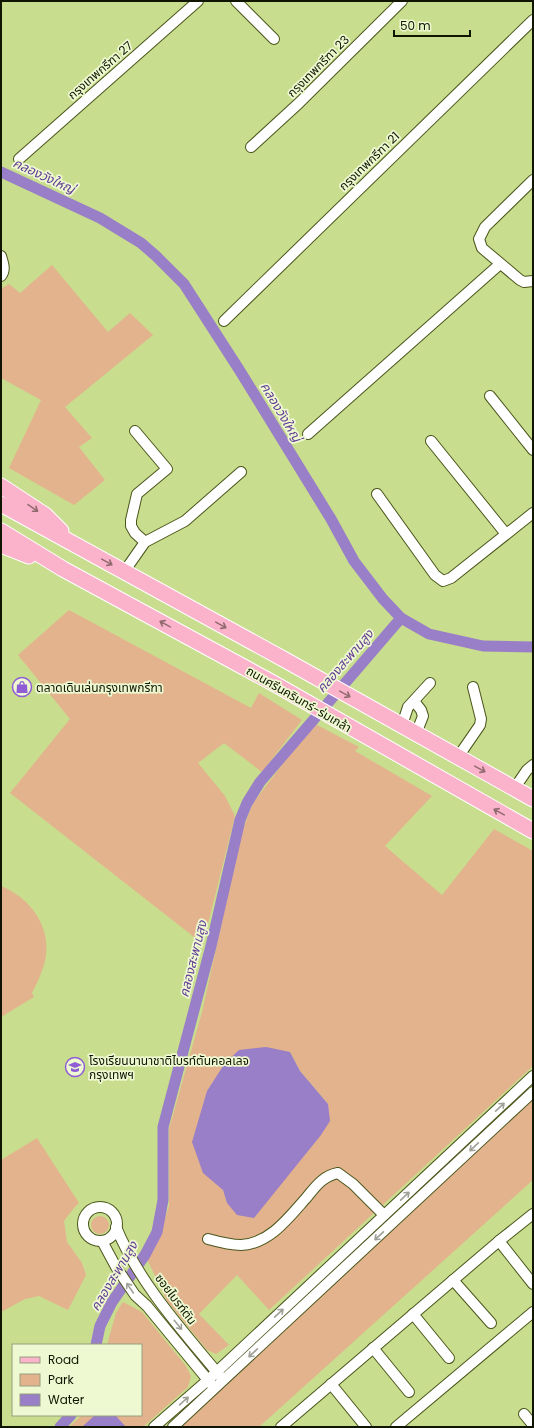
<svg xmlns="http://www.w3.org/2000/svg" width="534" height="1428" viewBox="0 0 534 1428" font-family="Poppins,'Noto Sans Thai',sans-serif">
<rect width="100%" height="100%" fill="#c9dd8e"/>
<g fill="#e3b38d" fill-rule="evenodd">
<polygon points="52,265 108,332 130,313 153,335 65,407 92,438 79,447 105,480 74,505 9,468 41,400 1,378 1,289 9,284 20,293"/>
<polygon points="69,610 251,708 259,693 302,720 262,772 224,743 198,763 225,796 235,816 203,944 10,793 70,719 18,655"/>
<path d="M315,724L359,747L355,751L432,796L385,846L442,895L494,829L533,851V1066L269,1310L237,1275L199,1314L229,1345L216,1354L207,1350L167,1301L147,1259L162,1228L169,1206V1129L202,1012L242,831L253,803L281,766ZM290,1052L300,1071L328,1104L227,1203L223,1190Z"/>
<path d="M1,886C29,897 50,925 46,955C44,969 38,981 32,993L34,997L1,1017Z"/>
<polygon points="533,1097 533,1180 259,1427 180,1427"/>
<polygon points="37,1138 79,1203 74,1208 64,1221 67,1242 82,1263 86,1275 68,1310 39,1296 25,1299 1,1312 1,1160"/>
<circle cx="100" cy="1225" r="9"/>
<polygon points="123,1302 142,1312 186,1366 191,1376 188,1387 143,1427 69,1427 82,1415 141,1415 141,1345 107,1345 116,1313"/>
</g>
<g fill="#997ec8">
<polygon points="266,1047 290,1052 300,1071 328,1104 330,1121 321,1135 254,1218 237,1215 227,1203 223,1190 203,1173 192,1142 207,1091 225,1063 239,1050"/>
<polygon points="95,1415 115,1415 126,1427 84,1427 83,1426"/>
</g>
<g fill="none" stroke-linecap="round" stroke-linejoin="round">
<g stroke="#997ec8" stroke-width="11">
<polyline points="1,172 100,218 141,243 156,256 184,284 240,371 331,519 354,561 383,599 401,618 429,634 483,646 533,647"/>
<polyline points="96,1345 100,1326 112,1302 145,1255 157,1232 163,1200 163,1127 211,946 240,820 247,803 260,782 401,618"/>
<polyline points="60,1427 71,1415"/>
</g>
<defs>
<g id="minor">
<polyline points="236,1 274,39"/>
<polyline points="251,147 299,103 402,1"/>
<polyline points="19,159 198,1"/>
<polyline points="533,180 485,227 479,239 482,248 520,280 524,282 533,281"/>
<path d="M1,256C3,263 6,270 1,276"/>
<polyline points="224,321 533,20"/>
<polyline points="490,396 533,450"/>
<polyline points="135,431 167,469 137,494 131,520 131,526 135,533 145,542"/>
<polyline points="308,434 500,264"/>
<polyline points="431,441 506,534"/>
<polyline points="377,494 435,575 443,581 451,578 533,513"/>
<polyline points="124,572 145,542 185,521 241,472"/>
<polyline points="414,701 421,710 423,716 416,734"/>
<polyline points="400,725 404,719 408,707 430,683"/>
<polyline points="458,757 480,725 481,719 473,687"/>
<polyline points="514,789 527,770 533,765"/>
<circle cx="100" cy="1224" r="17"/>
<path d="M116,1227C139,1283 182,1330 220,1376"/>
<path d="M208,1239C219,1242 230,1245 241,1245C270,1244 290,1216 307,1197C316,1186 323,1176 338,1173L353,1184L384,1215"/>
<polyline points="102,1241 116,1267 135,1295 147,1306 212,1385"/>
<polyline points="499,1241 533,1284"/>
<polyline points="453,1280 491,1323"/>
<polyline points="413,1314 449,1358"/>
<polyline points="373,1348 409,1392"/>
<polyline points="331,1384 366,1427"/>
<polyline points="524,1414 533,1425"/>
<polyline points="154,1427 208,1380 533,1076"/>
<polyline points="173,1427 533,1092"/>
<polyline points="281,1427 499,1241 533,1214"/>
<polyline points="396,1427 533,1312"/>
</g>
<g id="primary">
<polyline points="1,486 45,515 61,531"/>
<polyline points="1,504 287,661 533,799"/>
<polyline points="1,531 63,569 273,683 533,831"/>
<polyline points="1,545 29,556"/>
</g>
</defs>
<use href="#minor" stroke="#4a561b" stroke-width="12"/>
<use href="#primary" stroke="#fff" stroke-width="17"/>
<use href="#minor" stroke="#fff" stroke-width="10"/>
<use href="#primary" stroke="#fbb2cb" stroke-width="15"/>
</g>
<defs><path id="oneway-shaft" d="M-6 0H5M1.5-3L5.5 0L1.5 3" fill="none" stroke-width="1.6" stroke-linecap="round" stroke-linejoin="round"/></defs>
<g stroke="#916b70">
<use href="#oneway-shaft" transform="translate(33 508) rotate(35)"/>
<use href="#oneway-shaft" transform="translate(107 562) rotate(29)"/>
<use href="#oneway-shaft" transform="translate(165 624) rotate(-151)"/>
<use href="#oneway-shaft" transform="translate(221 625) rotate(29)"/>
<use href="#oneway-shaft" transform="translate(345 694) rotate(29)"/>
<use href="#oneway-shaft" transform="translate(480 769) rotate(29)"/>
<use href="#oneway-shaft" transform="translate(499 812) rotate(-151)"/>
</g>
<g stroke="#9fa199">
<use href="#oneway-shaft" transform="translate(500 1107) rotate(-43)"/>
<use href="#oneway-shaft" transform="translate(474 1147) rotate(137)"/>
<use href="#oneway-shaft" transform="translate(405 1196) rotate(-43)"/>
<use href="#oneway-shaft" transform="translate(379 1236) rotate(137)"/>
<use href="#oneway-shaft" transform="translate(130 1288) rotate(-124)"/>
<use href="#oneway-shaft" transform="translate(279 1313) rotate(-43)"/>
<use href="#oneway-shaft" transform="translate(178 1325) rotate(51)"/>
<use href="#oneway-shaft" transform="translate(253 1353) rotate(137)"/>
<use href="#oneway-shaft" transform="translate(184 1401) rotate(-41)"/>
</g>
<defs>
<symbol id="shop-ring" viewBox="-11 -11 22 22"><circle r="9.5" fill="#eef9d2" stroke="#8f5dd6" stroke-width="1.5"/><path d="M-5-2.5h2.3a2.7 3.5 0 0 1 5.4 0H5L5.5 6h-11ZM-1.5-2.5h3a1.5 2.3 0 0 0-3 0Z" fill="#8f5dd6"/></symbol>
<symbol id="school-ring" viewBox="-11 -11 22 22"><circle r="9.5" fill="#eef9d2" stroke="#8f5dd6" stroke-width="1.5"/><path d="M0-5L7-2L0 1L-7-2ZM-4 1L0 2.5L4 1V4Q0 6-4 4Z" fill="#8f5dd6"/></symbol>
</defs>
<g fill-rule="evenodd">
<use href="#shop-ring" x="11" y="676" width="22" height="22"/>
<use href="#school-ring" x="64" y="1056" width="22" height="22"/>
</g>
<g text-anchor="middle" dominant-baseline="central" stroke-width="3.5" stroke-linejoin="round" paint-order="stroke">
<g font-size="12" fill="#0f1500" stroke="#eef9d2">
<text transform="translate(318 66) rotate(-45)">กรุงเทพกรีฑา 23</text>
<text transform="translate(100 70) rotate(-41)">กรุงเทพกรีฑา 27</text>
<text transform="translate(369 161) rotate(-44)">กรุงเทพกรีฑา 21</text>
<text transform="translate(299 699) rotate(30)">ถนนศรีนครินทร์-ร่มเกล้า</text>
<text transform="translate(176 1299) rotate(53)">ซอยไบรท์ตัน</text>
</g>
<g font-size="12" fill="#0f1500" stroke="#eef9d2" text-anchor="start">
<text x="36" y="687">ตลาดเดินเล่นกรุงเทพกรีฑา</text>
<text x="89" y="1060">โรงเรียนนานาชาติไบรท์ตันคอลเลจ<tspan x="89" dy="14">กรุงเทพฯ</tspan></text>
</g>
<g font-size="13" font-style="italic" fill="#613c95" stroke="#eef9d2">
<text transform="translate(44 176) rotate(25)">คลองวังใหญ่</text>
<text transform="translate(281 412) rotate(59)">คลองวังใหญ่</text>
<text transform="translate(345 661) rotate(-49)">คลองสะพานสูง</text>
<text transform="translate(193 959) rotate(-76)">คลองสะพานสูง</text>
<text transform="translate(114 1276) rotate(-59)">คลองสะพานสูง</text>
</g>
</g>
<rect width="534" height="1428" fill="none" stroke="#0f1500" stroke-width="4"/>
<rect x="12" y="1344" width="130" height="72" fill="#eef9d2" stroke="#959e7e"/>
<rect x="20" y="1357" width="20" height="6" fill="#fbb2cb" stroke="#959e7e"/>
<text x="48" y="1364" font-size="12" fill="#0f1500">Road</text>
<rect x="20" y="1374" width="20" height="12" fill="#e3b38d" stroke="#959e7e"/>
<text x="48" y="1384" font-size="12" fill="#0f1500">Park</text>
<rect x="20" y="1394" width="20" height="12" fill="#997ec8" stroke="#959e7e"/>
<text x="48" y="1404" font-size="12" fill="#0f1500">Water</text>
<path d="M394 30v6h76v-6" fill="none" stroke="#0f1500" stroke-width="2"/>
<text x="400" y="30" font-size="12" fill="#0f1500" stroke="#eef9d2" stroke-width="3" paint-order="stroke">50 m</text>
</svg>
